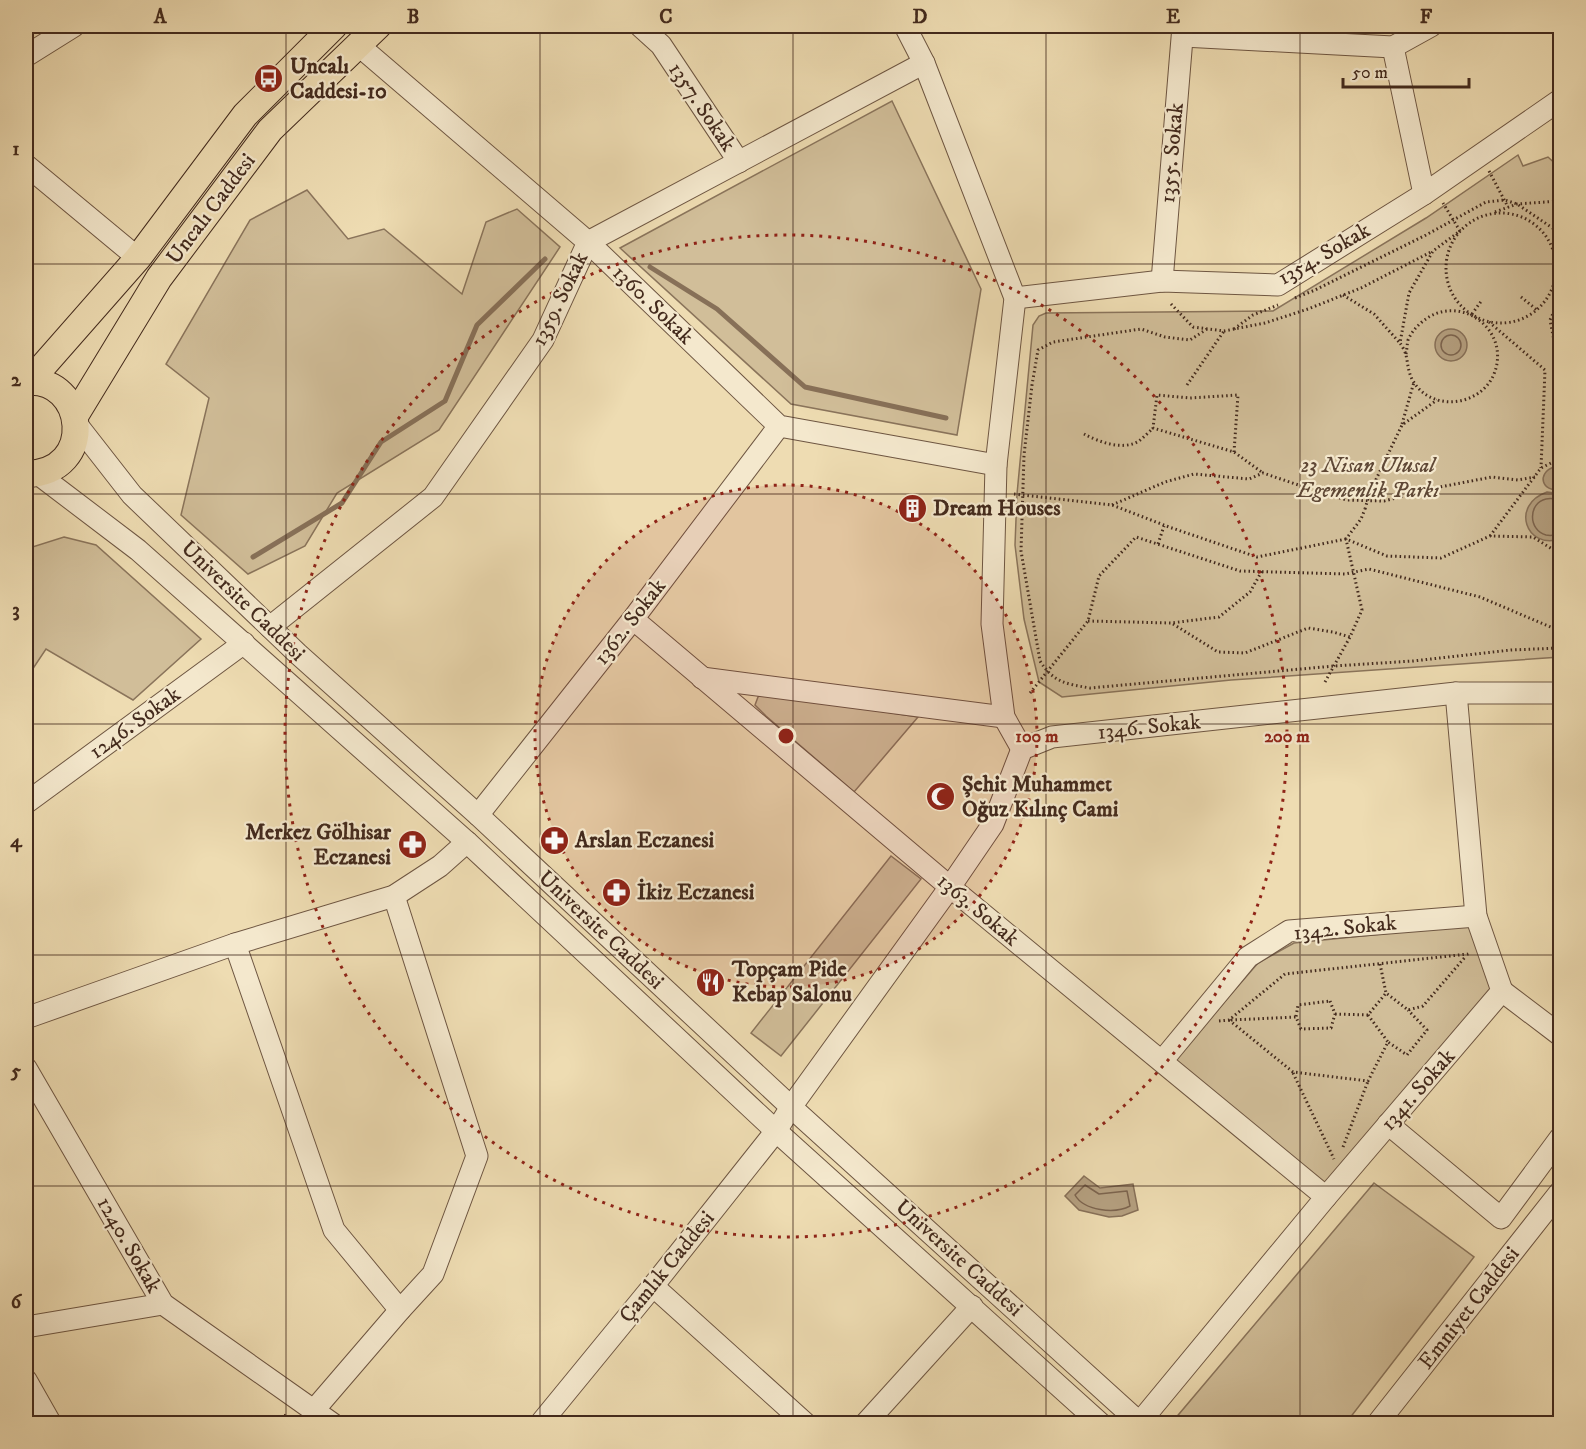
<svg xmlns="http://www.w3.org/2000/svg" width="1586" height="1449" viewBox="0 0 1586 1449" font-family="'IM FELL DW Pica',serif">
<rect width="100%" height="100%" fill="#eedcb2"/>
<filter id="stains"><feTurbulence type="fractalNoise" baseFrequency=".00333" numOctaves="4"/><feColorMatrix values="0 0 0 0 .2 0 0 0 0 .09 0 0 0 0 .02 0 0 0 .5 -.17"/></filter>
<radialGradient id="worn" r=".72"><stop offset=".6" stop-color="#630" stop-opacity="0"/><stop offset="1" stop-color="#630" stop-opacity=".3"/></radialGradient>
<g fill="#d1be99" stroke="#8a745b" stroke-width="1.5">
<polygon points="892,101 981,289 957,435 791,404 620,248"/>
<polygon points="1518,155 1523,166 1548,157 1560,168 1560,657 1231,680 1062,697 1039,682 1024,619 1015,545 1017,494 1033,325 1039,316 1046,313 1273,311 1426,218"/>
<polygon points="307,190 348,239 384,229 462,294 486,222 517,209 560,247 439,430 337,493 305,546 248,574 181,515 209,398 166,364 250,220"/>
<polygon points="64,537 96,545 201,639 133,700 46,649 26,679 26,549"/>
<polygon points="764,693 918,717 854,792 766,716 755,705 758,697"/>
<polygon points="891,856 921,879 781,1056 751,1033"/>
<polygon points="1469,925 1492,989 1324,1185 1175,1059 1258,963 1294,943"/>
<polygon points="1374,1183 1474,1257 1346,1423 1178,1423 1174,1420"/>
</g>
<g fill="#b49f7f" stroke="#877058" stroke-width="1.5">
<circle cx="1451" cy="345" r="16"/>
<path d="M1554,467L1560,469V489C1542,493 1536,473 1554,467Z"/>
<path d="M1547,492L1555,493L1560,495V539C1526,550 1510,505 1547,492Z"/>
<polygon points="1084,1176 1100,1188 1133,1184 1138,1210 1122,1216 1109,1217 1079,1210 1065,1196"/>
</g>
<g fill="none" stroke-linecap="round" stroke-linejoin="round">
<g stroke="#7c644e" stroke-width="1.5">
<circle cx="1451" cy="345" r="10"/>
<path d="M1560,500C1556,499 1551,498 1546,499C1528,503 1528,530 1546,535C1551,536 1556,535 1560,534"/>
<path d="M1085,1185L1099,1194L1127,1191L1130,1206C1115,1214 1084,1211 1075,1195Z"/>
</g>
<g stroke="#877058" stroke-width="5">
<polyline points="650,267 717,309 805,387 946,418"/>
<polyline points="253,557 342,503 381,442 445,401 477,325 545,259"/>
</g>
<defs>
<g id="minor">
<polyline points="640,26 661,45 739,162"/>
<polyline points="905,26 924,63 1015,298 996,465 992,624 1004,717 1022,749"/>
<polyline points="1183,36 1393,47 1431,26"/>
<polyline points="357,44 588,242 779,426 996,465"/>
<polyline points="1393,47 1424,194"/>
<polyline points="26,56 74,26"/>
<polyline points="26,165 138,258"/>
<polyline points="1162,281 1183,26"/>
<polyline points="1015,298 1162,281 1278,285 1424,194 1560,100"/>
<polyline points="75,422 132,495 298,654 478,815 791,1107 1141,1424"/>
<polyline points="38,474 138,550 467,842 776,1131 1101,1424"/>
<polyline points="633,619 950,887 1326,1197"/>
<polyline points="270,627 433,497 543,340 588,242 924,63"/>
<polyline points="702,678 1004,717"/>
<polyline points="26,803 244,643"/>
<polyline points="478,815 633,619 779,426"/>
<polyline points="235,944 334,1230 400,1310"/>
<polyline points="1502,991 1560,1035"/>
<polyline points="26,1018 235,944 394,896 440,866 467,842"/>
<polyline points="1162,1061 1248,957 1289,931 1476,916"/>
<polyline points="26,1068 163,1304 333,1424"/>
<polyline points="1388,1124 1501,1218 1560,1138"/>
<polyline points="653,1286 806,1424"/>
<polyline points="26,1327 163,1304"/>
<polyline points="26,1380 51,1424"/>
<polyline points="314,1410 400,1310 433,1274 477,1156 394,896"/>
<polyline points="1140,1422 1326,1197 1502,991 1476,916 1456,693"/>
<polyline points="540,1424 653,1286 776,1131 791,1107 950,887 993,824 1022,749 1052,737 1456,693 1560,693"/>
<polyline points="865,1424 972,1306"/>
<polyline points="1377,1424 1560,1192"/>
</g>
<g id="major">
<path d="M26,382C86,376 98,473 26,474"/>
<polyline points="29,382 138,258 245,115 334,26"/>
<polyline points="75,416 159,278 270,130 378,26"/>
</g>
</defs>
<use href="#minor" stroke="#6e5642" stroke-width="23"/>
<use href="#major" stroke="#432a1d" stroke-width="28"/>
<g stroke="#432a1d" stroke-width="3" stroke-dasharray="1.5 3" stroke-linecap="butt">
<polyline points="1489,171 1508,207"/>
<polyline points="1495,212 1517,204 1560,201"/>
<circle cx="1501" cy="268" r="55"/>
<polyline points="1553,248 1560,241"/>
<polyline points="1343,295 1374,314 1399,342"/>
<polyline points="1521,297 1537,310"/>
<polyline points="1295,298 1315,290 1426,235 1486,202 1505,200 1517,204 1560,233"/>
<polyline points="1560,298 1550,320 1560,371"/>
<polyline points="1171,304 1193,327 1224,331 1265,323 1308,309 1361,288 1431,252"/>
<polyline points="1472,314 1482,300"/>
<polyline points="1489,322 1545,370 1541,468"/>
<path d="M1207,329L1190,340L1165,337L1141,329L1053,342L1038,350L1032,385L1024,455L1021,551L1040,661C1053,682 1066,684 1090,688L1334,666L1413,661L1511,650L1560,648"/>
<polyline points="1234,329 1253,315 1278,305"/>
<path d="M1406,354C1407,349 1407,345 1408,340C1411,333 1416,327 1422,322C1458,291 1512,329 1494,374C1481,406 1432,413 1413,381C1408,372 1408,364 1406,355C1405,351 1402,346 1400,343L1409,293L1433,251L1460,231L1443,203"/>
<polyline points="1187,385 1224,331"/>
<polyline points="1402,424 1414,382"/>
<path d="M1084,434C1099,442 1123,451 1139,441C1144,437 1149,432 1153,428"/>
<polyline points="1234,452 1238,395 1190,398 1157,395 1153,428 1234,452 1263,473"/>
<polyline points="1370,492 1402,425 1437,400"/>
<polyline points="1014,494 1112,505 1169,527 1257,557 1346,539 1387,556 1441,558 1490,536 1533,537 1560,554"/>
<polyline points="1112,505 1165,482 1194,474 1249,479 1263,473 1325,494 1347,500 1384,501 1440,487 1492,477 1518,480 1535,477"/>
<polyline points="1490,536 1541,468 1557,460 1560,461"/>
<polyline points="1158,544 1164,526"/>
<polyline points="1088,621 1171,623 1219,617 1250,592 1262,571"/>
<polyline points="1173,624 1218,652 1245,653 1308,628 1333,632 1350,637"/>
<polyline points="1325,682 1350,637 1362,610 1346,539 1361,519 1365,509"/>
<polyline points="1030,693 1088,621 1099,576 1136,537 1240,571 1345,574 1369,569 1480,597 1560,631"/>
<polyline points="1380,964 1386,993"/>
<polygon points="1330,1001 1335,1014 1331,1028 1301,1029 1296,1017 1298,1005"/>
<polyline points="1335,1014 1368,1015 1386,993 1408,1010 1423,1006 1466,956"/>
<polyline points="1368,1015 1388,1042"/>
<polyline points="1229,1020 1293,1072 1368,1081 1388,1042 1407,1055 1427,1030 1408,1010"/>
<polyline points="1231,1020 1296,1017"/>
<polyline points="1219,1021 1229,1020 1285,974 1468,954 1471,953"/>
<polyline points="1293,1073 1334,1159"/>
<polyline points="1343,1147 1368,1081"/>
<polyline points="274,1424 287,1414"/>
</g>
<use href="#minor" stroke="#f4e8cd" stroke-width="21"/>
<use href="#major" stroke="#eedcb2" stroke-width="26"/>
<polyline stroke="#432a1d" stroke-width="3" stroke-dasharray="1.5 3" stroke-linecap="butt" points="1365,509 1370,492"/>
</g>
<path fill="none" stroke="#432a1d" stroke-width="1.5" stroke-opacity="0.55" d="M286,26V1424M540,26V1424M793,26V1424M1046,26V1424M1300,26V1424M26,264H1560M26,494H1560M26,724H1560M26,955H1560M26,1186H1560"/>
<circle cx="786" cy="736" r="251" fill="#8f2418" fill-opacity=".12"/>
<g fill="none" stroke="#8f2418" stroke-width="3" stroke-dasharray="3 6">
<circle cx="786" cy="736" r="251"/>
<circle cx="786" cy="736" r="501"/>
</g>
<defs>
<symbol id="bus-disc" viewBox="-11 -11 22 22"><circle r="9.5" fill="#8f2418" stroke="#f4e8cd"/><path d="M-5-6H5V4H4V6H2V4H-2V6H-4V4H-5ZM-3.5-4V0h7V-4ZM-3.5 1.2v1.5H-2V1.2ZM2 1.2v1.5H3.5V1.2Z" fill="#fff"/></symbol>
<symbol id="building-disc" viewBox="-11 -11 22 22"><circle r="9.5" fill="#8f2418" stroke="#f4e8cd"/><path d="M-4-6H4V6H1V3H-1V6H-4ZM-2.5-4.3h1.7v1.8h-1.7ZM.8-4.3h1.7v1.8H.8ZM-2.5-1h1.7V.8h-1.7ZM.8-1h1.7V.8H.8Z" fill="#fff"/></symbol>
<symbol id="mosque-disc" viewBox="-11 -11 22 22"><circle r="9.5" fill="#8f2418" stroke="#f4e8cd"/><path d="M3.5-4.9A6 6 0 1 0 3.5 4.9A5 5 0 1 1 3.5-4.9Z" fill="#fff"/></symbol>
<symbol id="pharmacy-disc" viewBox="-11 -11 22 22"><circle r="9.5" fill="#8f2418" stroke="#f4e8cd"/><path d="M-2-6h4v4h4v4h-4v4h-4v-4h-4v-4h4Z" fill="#fff"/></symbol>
<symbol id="restaurant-disc" viewBox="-11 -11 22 22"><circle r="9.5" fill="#8f2418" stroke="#f4e8cd"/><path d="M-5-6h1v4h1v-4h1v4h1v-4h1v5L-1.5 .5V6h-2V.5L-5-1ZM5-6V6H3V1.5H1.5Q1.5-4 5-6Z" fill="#fff"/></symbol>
</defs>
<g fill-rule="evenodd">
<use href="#bus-disc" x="252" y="62" width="33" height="33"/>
<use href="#building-disc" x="896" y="492" width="33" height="33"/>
<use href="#mosque-disc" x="924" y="780" width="33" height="33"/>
<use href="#pharmacy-disc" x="538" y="824" width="33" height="33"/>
<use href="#pharmacy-disc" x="396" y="828" width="33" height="33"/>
<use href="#pharmacy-disc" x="600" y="876" width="33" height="33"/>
<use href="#restaurant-disc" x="694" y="966" width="33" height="33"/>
</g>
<g text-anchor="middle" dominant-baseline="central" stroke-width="4.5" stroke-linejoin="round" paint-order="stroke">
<g font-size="22" font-weight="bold" fill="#432a1d" stroke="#f4e8cd" text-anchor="start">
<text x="290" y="66">Uncalı<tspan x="290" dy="25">Caddesi-10</tspan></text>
<text x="933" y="508">Dream Houses</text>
<text x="962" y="784">Şehit Muhammet<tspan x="962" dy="25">Oğuz Kılınç Cami</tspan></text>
<text x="391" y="832" text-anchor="end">Merkez Gölhisar<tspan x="391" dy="25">Eczanesi</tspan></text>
<text x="575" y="840">Arslan Eczanesi</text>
<text x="637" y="892">İkiz Eczanesi</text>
<text x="732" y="969">Topçam Pide<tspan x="732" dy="25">Kebap Salonu</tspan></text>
</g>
<g font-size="22" fill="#432a1d" stroke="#f4e8cd">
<text transform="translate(702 107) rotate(56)">1357. Sokak</text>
<text transform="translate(1172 153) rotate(-85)">1355. Sokak</text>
<text transform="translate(211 209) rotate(-53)">Uncalı Caddesi</text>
<text transform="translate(1324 254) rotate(-30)">1354. Sokak</text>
<text transform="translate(560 299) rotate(-64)">1359. Sokak</text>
<text transform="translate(653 305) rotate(44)">1360. Sokak</text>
<text transform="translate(243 601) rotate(44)">Universite Caddesi</text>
<text transform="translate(630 622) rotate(-52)">1362. Sokak</text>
<text transform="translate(135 723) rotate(-36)">1246. Sokak</text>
<text transform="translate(1149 727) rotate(-6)">1346. Sokak</text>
<text transform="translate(978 910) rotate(40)">1363. Sokak</text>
<text transform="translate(1345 928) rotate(-6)">1342. Sokak</text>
<text transform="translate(601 930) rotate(43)">Universite Caddesi</text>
<text transform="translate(1418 1090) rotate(-49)">1341. Sokak</text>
<text transform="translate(129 1245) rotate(60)">1240. Sokak</text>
<text transform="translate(959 1258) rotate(42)">Universite Caddesi</text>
<text transform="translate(667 1267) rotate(-51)">Çamlık Caddesi</text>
<text transform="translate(1469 1308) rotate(-52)">Emniyet Caddesi</text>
</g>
<g font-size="22" font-style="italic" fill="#5f4836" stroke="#f4e8cd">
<text x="1368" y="465">23 Nisan Ulusal<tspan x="1368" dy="25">Egemenlik Parkı</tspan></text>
</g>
</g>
<circle cx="786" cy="736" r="9" fill="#8f2418" stroke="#f4e8cd" stroke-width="3"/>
<g font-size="18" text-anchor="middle" font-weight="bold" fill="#8f2418" stroke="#f4e8cd" stroke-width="4.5" stroke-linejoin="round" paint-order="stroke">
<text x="1037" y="742">100 m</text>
<text x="1287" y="742">200 m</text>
</g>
<rect width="1586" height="1449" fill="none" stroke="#eedcb2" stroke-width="66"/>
<path d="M1343 78v9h126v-9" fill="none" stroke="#432a1d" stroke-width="3"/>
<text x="1352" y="78" font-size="18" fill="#432a1d" stroke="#f4e8cd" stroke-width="4.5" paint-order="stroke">50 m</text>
<rect x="33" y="33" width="1520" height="1383" fill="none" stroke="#432a1d" stroke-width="2"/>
<g font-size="20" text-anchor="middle" font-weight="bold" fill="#432a1d">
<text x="160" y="23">A</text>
<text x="413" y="23">B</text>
<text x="666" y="23">C</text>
<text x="920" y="23">D</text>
<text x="1173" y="23">E</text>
<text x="1426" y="23">F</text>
<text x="16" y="155">1</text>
<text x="16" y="386">2</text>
<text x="16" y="616">3</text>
<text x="16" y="847">4</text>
<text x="16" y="1077">5</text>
<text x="16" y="1308">6</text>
</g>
<rect width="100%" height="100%" filter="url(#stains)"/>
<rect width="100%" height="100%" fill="url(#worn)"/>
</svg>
